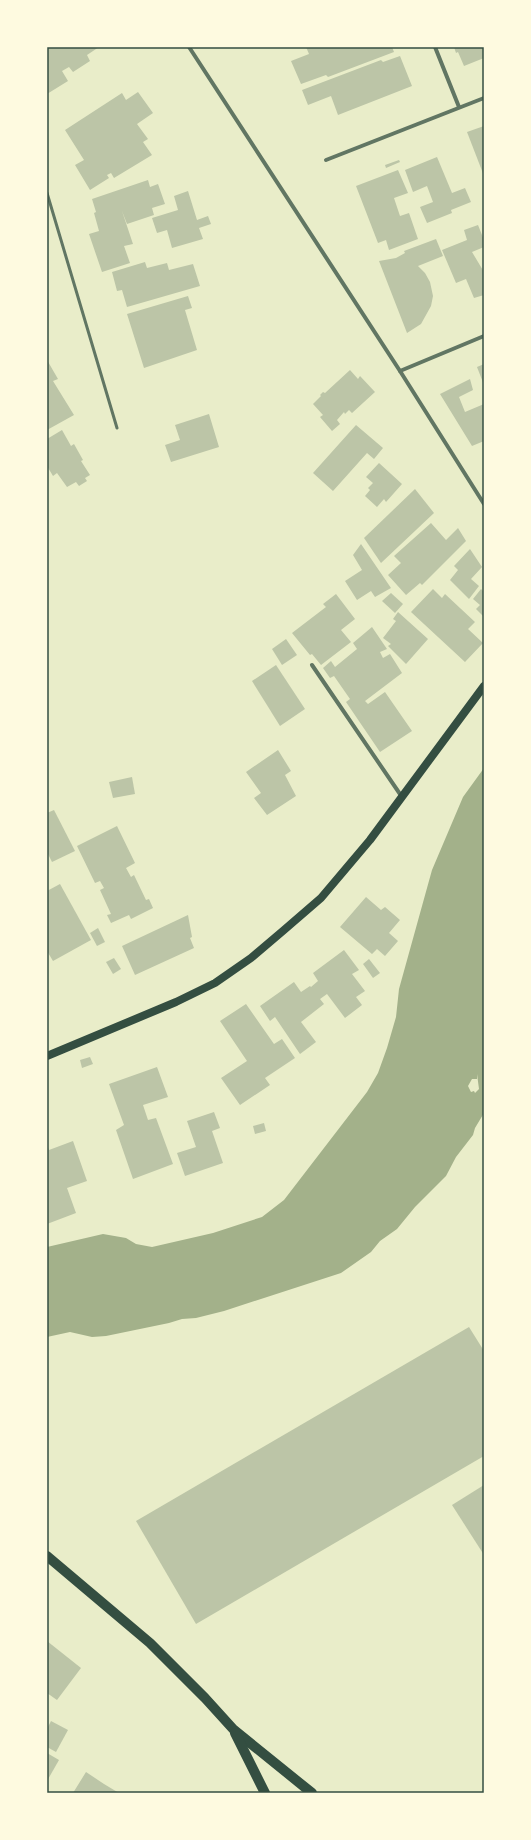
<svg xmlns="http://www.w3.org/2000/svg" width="531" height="1840" viewBox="0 0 531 1840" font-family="'PT Sans Narrow',sans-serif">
<rect width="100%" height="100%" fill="#e9edc9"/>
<path fill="#a3b18a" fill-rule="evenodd" d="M484,768V1113L475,1128L473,1135L456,1157L446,1176L415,1207L397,1229L380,1241L371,1252L341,1273L224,1311L196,1318L182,1319L169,1323L106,1336L92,1337L70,1332L47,1337V1247L103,1234L126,1238L136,1244L152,1247L213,1233L262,1217L284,1200L367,1092L378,1073L387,1048L396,1017L399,989L432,870L463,797ZM477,1074L479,1089L475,1093L474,1091L471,1092L468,1086L472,1079H477Z"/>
<g fill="#bcc5a7">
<polygon points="47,47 99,47 87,55 90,61 73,72 69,67 62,71 68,81 47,94"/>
<polygon points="306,47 392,47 394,52 328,77 326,75 301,84 291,61 309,54"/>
<polygon points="454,47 484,47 484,58 464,66 458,52 456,53"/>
<polygon points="400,56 412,86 338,115 331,96 308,105 302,90 381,60 383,62"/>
<polygon points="138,92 153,113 137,124 148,139 143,142 152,155 114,178 111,173 107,175 109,178 90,190 75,165 84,160 65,130 122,93 126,100"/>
<polygon points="484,126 484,176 467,132"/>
<polygon points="437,157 452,193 465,188 471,202 451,210 452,213 427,223 420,207 433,202 427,186 413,192 405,170"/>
<polygon points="399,160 400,162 386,168 385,165"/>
<polygon points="398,170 408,193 394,198 400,216 409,213 418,239 389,250 386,240 378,243 356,186"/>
<polygon points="148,180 150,187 158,184 165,204 152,208 154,215 127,224 122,211 133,244 124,246 130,263 102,272 89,234 99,231 94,213 96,212 92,199"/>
<polygon points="188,191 197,220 208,216 211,224 199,228 203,239 172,248 167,230 157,233 152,218 178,210 174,196"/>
<polygon points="478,225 484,240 484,247 472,252 484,272 484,295 474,298 466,279 456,283 442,250 467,240 464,230"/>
<polygon points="436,239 443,256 418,266 425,273 430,282 433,296 431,306 421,324 407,333 379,261 396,258 405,253 404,251"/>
<polygon points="145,262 147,268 167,263 169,270 193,264 200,286 127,307 122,290 117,291 112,272"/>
<polygon points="188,296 192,308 185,310 197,350 144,368 127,314"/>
<polygon points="47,360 58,379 53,381 74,415 47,430"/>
<polygon points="484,364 484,385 477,367"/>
<polygon points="350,370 358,379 360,376 375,392 352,413 349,410 345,414 344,412 337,420 340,424 332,431 320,417 323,415 313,404 321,396 320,395 323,392 325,393"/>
<polygon points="470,379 473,390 459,397 465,412 484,404 484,441 472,446 440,394"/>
<polygon points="209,414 219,447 171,462 165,445 180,440 175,425"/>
<polygon points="356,425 383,448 374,459 367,453 333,491 313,473"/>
<polygon points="62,430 71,446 74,444 83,460 81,461 90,475 85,478 87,481 79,486 76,482 67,487 57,473 53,476 47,466 47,439"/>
<polygon points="379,463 402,484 386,502 384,499 377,507 365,496 370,490 368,488 373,483 366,477"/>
<polygon points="415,489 434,513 381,563 364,538"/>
<polygon points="431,523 446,540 458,528 466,541 422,585 420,583 406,595 388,575 401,563 394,556"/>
<polygon points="361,544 391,588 375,597 371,591 357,600 345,581 362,570 353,555"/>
<polygon points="470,549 482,567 471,579 479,586 469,599 450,580 458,570 454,566"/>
<polygon points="433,589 442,598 445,594 475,622 468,629 483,643 465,662 411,612"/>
<polygon points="481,589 484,592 484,617 476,609 480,605 473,599"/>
<polygon points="391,593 403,604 395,613 382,601"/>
<polygon points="336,594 355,619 341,630 351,642 321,665 312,654 310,655 292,633 326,607 323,604"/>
<polygon points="398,612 428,639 406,664 388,646 391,644 383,638 396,621 393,619"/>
<polygon points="372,627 387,649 380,652 383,658 390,654 402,673 365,701 368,704 385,692 412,731 380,752 346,702 350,699 334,676 330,678 323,668 331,661 335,667 357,649 353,643"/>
<polygon points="286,639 297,655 282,665 272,649"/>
<polygon points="276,665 305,709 280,726 252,681"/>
<polygon points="278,750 291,771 285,775 296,796 267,815 254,798 261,793 246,772"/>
<polygon points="132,777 135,794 113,798 109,782"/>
<polygon points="54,810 75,851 52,862 47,852 47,813"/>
<polygon points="117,826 135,863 126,868 131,877 134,875 146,900 149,899 153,908 131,919 129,915 111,923 107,915 111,914 100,890 104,888 100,881 95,883 77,846"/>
<polygon points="60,884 91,940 53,961 47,951 47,891"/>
<polygon points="366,897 381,910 385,907 400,920 389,933 398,941 385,956 377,949 372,954 340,927"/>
<polygon points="188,915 192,937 190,938 194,948 135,975 122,946"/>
<polygon points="98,928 105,942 97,946 90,933"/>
<polygon points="344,950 359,970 352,974 365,991 356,997 362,1005 345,1018 327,994 320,999 324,1004 301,1022 316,1042 300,1054 275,1017 270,1021 260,1006 294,982 301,992 310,986 311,987 318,981 313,973"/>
<polygon points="114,958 121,969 113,974 106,962"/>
<polygon points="369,959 380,973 373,978 363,964"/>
<polygon points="246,1004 274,1044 282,1039 295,1058 265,1078 270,1085 240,1105 221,1078 247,1061 220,1021"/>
<polygon points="90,1057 93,1064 82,1068 80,1060"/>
<polygon points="157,1067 168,1097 143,1105 148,1120 156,1118 173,1164 133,1179 116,1130 124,1125 109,1084"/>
<polygon points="214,1112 220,1128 212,1131 223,1163 185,1176 177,1153 196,1147 187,1121"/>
<polygon points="264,1123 266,1131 255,1134 253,1126"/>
<polygon points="73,1141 87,1181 67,1188 76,1213 47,1224 47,1145 49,1150"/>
<polygon points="469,1327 484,1351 484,1456 196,1624 136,1521"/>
<polygon points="484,1485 484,1555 452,1505"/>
<polygon points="47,1641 81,1668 57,1700 47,1693"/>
<polygon points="51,1721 68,1730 56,1752 47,1747 47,1729"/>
<polygon points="47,1753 59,1760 47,1781"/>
<polygon points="86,1772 104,1784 119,1793 73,1793"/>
</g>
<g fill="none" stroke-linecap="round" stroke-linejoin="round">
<polyline stroke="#617663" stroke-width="3" points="47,193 117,428"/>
<g stroke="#617663" stroke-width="4">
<polyline points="189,47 400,371 484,504"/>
<polyline points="435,47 459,107"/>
<polyline points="326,160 484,98"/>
<polyline points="400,371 484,336"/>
<polyline points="312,665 402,797"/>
</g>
<polyline stroke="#344e41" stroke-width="8" points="47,1056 176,1002 215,983 251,958 284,930 321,898 370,840 484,686"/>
<g stroke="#344e41" stroke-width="10">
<polyline points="47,1556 150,1643 205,1698 234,1730 312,1793"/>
<polyline points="235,1733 265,1793"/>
</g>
</g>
<rect width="531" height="1840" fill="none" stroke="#fefae0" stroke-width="96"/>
<rect x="48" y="48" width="435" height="1744" fill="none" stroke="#344e41" stroke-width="1.5"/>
</svg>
